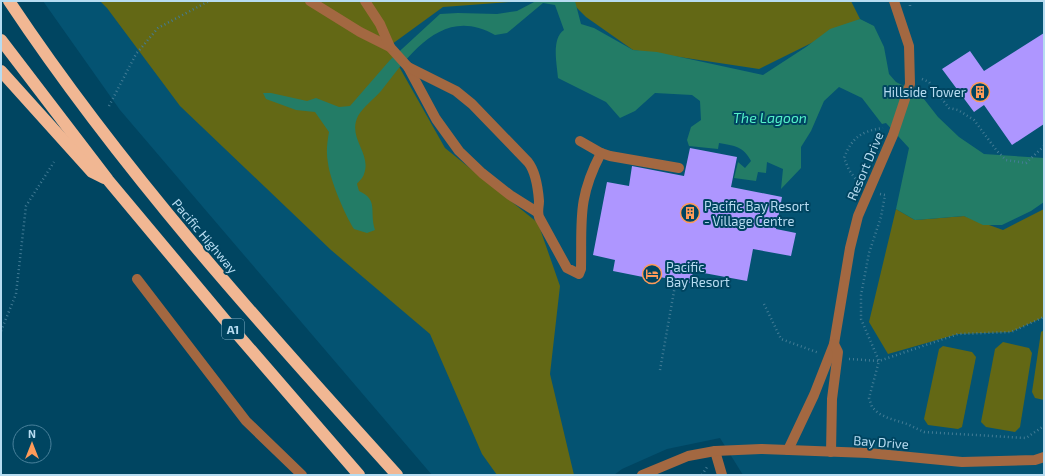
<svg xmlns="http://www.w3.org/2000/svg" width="1045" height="476" viewBox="0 0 1045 476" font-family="'Exo 2',sans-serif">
<rect width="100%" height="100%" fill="#004561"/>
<polygon fill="#045372" points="43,1 1044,1 1044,475 743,475 720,438 667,449 622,469 614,475 432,475 120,110"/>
<g fill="#636815">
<polygon points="100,1 524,1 443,7 388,47 445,148 538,223 560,286 550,374 574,475 497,475 482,454 430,334 331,250 180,106 107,8"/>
<polygon points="570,1 851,1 860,19 759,69 633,50 586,17"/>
<polygon points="896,209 915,220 964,216 1003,230 1044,209 1044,317 1011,332 958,334 888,354 869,322"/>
<polygon points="1044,330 1044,400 1035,398 1032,392 1041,332"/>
<polygon points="1003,342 1029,348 1032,353 1020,427 1015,432 986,427 981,422 995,349"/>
<polygon points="943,346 972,352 976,357 962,427 958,429 928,425 924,419 939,349"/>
</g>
<path fill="#237c66" d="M536,1H575L581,24L594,28L633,50L657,52L763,75L806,47L830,29L860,19L874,26L884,47L889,74L896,82L920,94L938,117L959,137L984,154L1044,158V202L1031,211L1002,225H983L964,216L915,220L896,209L909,148L886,123L882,124L862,98L839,87L824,101L811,131L801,147V168L781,189L783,169L767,162L766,173L758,172L756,181L734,178L738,162L745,168L751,161C743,146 735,146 719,143L718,149L689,146L687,140L691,127L701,120L700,101L692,95L655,93L635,111L620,118L606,102L558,78C557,64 551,39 564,30L555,5L543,3L507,33L495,35C443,5 410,54 381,91C374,99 363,107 358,116C347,138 372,153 364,174C363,178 359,181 357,184L359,191C379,200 369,211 375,230L367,233L354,229C345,215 330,180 328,163C326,153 327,143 329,132L315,112L296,110L266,99L263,93H271L307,101L316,98L339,107L350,106L390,60L440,14L458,13L497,14L517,11Z"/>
<g fill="#ae96ff">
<polygon points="1044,33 1044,124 1012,145 984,105 974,112 942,69 970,51 984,71"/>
<polygon points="690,148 737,157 731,187 782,197 776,229 796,233 791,256 753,249 747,281 693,271 691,283 644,274 643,277 613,271 615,260 593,255 607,182 629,186 632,166 684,176"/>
</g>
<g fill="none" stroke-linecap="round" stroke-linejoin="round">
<g stroke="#437c95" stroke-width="2.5" stroke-dasharray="1 3" stroke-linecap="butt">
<polyline points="910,1 910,8"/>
<polyline points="922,79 929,82 949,108 958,110 974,120 997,151 1006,160 1026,163 1044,146"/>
<polyline points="109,106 136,54 158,28 209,1"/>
<path d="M860,185L849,170L844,158C852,137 862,131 883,128"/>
<polyline points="880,194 885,195 881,217 869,253 861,295 861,319 879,361 869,398 872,407 878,413 888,418 907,424 924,432 1026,438 1044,426"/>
<polyline points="764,304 781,339 819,353"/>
<polyline points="1,331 16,294 26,206 54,162"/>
<polyline points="849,359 879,361 958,334 1011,332 1044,317"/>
<polyline points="660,370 676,280"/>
<polyline points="702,475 707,467"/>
</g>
<g stroke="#a36841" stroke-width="10">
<polyline points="310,1 360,32 390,47 408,67 436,119 459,151 482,173 510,195 537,212"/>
<polyline points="365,1 380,24 390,47"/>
<path d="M408,67L456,91L472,104L528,162C536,172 538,188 539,201C539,207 537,211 539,217L567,268L579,274L581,269C582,220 577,199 601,153"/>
<polyline points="580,141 601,153 610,156 679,168"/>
<polyline points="137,279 246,421 302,475"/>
<polyline points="788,450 814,395 834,344 850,248 858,216 893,135 910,84 909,46 894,1"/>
<polyline points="715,451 722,475"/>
<polyline points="831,452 832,399 838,352 834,344"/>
<polyline points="642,475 688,456 715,451 761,449 868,453 962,462 1035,460 1044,457"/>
</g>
<g stroke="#f1b793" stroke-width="12">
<path d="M9,1C122,171 260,324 397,475"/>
<polyline points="1,40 108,180 225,320 359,475"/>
<polyline points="1,71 92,172 104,178"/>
</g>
</g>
<defs>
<symbol id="building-ring" viewBox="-11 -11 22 22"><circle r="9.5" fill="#004561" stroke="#fe9b59" stroke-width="1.5"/><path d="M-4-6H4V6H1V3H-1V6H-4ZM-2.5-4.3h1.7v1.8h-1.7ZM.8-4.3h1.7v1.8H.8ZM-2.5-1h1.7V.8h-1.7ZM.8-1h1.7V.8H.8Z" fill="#fe9b59"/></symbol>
<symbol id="hotel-ring" viewBox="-11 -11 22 22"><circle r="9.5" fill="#004561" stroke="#fe9b59" stroke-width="1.5"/><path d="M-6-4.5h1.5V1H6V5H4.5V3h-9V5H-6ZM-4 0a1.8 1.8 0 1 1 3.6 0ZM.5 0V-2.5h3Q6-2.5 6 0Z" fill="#fe9b59"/></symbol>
</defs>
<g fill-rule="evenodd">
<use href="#building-ring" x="969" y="81" width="22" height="22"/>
<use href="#building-ring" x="679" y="202" width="22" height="22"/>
<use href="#hotel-ring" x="641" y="263" width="22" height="22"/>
</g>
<g text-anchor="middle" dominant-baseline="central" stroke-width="4" stroke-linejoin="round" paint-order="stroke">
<rect fill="#004561" stroke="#80afc6" stroke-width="1" x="222" y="319" width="22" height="20" rx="3"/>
<g font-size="12" font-weight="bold" fill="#b7dcf1">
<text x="233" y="329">A1</text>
</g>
<g font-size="13" fill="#b7dcf1" stroke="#004561" text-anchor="start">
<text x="966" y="92" text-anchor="end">Hillside Tower</text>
<text x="704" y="206">Pacific Bay Resort<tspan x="704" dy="15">- Village Centre</tspan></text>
<text x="666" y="267">Pacific<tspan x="666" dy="15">Bay Resort</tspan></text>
</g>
<g font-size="13" fill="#b7dcf1" stroke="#004561">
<text transform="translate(865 166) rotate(-67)">Resort Drive</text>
<text transform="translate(205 236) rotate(50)">Pacific Highway</text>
<text transform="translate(881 442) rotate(4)">Bay Drive</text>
</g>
<g font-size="14" font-style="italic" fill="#53f1c9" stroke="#004561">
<text x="770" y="117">The Lagoon</text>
</g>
</g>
<rect width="1045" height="476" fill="none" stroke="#b7dcf1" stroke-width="4"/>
<g transform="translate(32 444)"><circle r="19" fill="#004561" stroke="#49819b"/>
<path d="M0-3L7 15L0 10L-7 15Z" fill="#fe9b59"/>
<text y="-6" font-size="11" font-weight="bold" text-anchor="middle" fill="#b7dcf1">N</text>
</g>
</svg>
